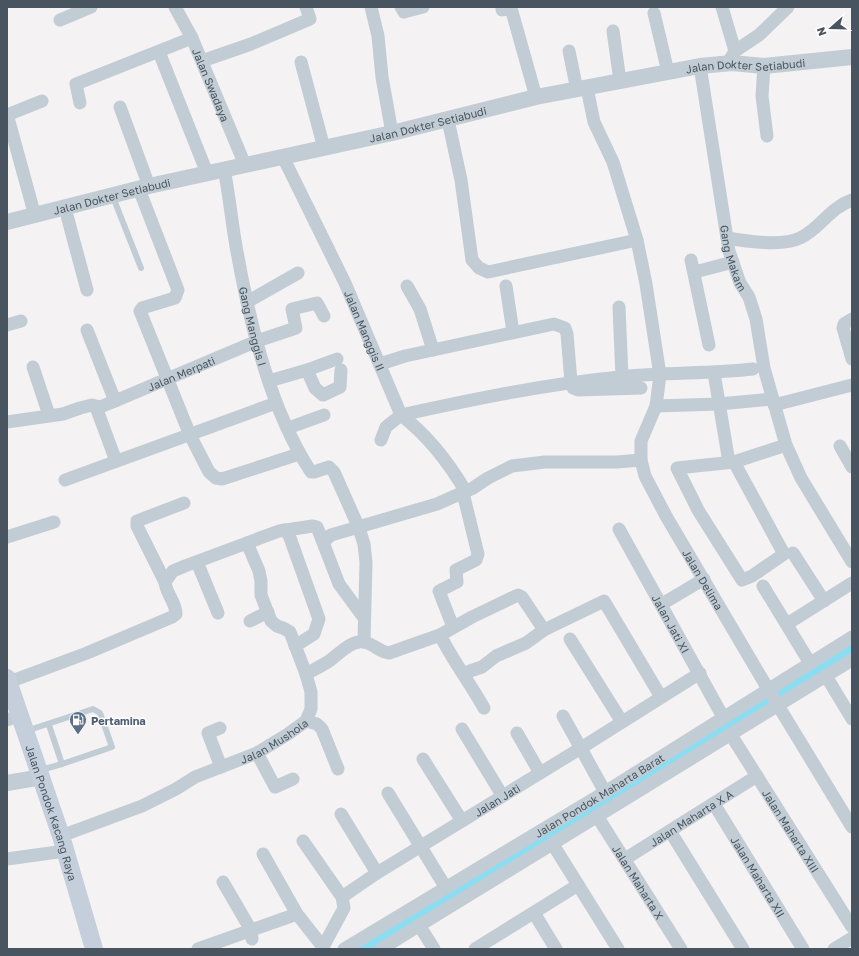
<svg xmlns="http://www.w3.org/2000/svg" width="859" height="956" viewBox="0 0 859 956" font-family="'Golos Text',sans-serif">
<rect width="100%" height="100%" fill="#f4f2f2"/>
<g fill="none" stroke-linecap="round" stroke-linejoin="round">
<polyline stroke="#8bddf1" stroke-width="21" points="365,949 852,652"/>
<g stroke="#c2ccd4" stroke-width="6">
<polyline points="113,197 141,268"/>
<polyline points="26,731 93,709 100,713 112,747 62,764 49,725"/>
<polyline points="41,770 62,764"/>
</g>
<g stroke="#c2ccd4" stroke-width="13">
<path id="s1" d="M175,7L192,38L245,165"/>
<polyline points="371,7 378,36 382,77 392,133"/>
<polyline points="401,7 404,12 423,7"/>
<polyline points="502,7 502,10 511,8 536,97"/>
<polyline points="722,7 735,51"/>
<polyline points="654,13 668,72"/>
<polyline points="60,20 91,7"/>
<polyline points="613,31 620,81"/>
<polyline points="569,51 577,90"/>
<polyline points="159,52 207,173"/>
<polyline points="202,61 251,44 310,19 306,7"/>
<polyline points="301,62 324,148"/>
<polyline points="732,63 731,58 735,51 759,35 788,7"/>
<path id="s2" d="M700,66L729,251L740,283L749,297L756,319L764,368L786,445L801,478L852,562"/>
<polyline points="764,66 762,96 767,136"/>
<path id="s3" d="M587,88L594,122L613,162L637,240L646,284L660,375L656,406L641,441V460L645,476L666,516L768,689L852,827"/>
<polyline points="80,103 76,84 192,38"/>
<polyline points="120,107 149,186"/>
<polyline points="7,114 35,216"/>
<polyline points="7,115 42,101"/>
<polyline points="448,120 461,180 472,260 479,268 488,272 637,240"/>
<path id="s4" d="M283,157L345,283L401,415C427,435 449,463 466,492"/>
<path id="s5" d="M224,169C230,198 232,228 238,257C251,328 271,411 311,472H314L329,467L334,472L359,528L364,544L366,562L364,642"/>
<polyline points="139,189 178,290 175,298 142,308 140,311 190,435 209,472 216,478 222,479 299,454"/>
<polyline points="65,208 87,290"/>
<path d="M727,238C746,241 782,247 800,238C820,229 829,208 852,200"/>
<polyline points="691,260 709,345"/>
<polyline points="695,272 733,262"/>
<polyline points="407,286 420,309 433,350"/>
<polyline points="506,286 513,332"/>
<polyline points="247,302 298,273"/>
<polyline points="619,307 622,377"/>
<polyline points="852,319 844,324 843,328 852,359"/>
<polyline points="7,325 21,321"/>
<polyline points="87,330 115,401"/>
<polyline points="380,364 405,356 554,324 565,328 567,334 571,382"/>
<polyline points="33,367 49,415"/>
<polyline points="307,370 337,359"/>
<polyline points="714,373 729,462"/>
<polyline points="269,381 307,370 315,388 323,395 340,387 341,370"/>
<polyline points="573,388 578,390 641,388"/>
<polyline points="774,405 852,385"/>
<polyline points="656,406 719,404 773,399"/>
<polyline points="96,407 116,461"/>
<path id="s6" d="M7,422L63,414L80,408L92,405L100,407L115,401L257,341L296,328L292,309L317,303L324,316"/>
<polyline points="288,428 324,415"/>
<path d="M381,440L386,427L401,415C474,399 546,384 620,377C664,372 709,374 753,369"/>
<polyline points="840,446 852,467"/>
<polyline points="734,462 784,554 752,576 742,580 698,510 677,468 734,462 786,445"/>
<polyline points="65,480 276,403"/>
<path id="s7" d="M619,529L723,717"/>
<polyline points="284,530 289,535 319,619 314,634 295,646"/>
<polyline points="7,537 54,522"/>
<polyline points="323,542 331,535 437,504 473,488 488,478 512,466 545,462 617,462 641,460"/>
<polyline points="247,543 259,571 261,581 261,595 271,621 277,626 283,628 290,632 306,674"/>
<polyline points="793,553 824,601"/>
<polyline points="197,562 218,613"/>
<polyline points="165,582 173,571 185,566 279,531 313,526 317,527 319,532 339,584 364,618"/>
<polyline points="763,586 810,663"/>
<polyline points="662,604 704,579"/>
<polyline points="250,621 268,612"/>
<polyline points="787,624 852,583"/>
<polyline points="453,627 439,591 457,582 456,570 476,560 478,554 463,493"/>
<path d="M440,635C453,661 470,683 484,708"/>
<polyline points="570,639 622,722"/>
<polyline points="464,673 482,667 496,656 526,643 544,630 604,601 661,697"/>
<polyline points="826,676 852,719"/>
<path d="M9,682L87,653L172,617L176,614C176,602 166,594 165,582L137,526V521L184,503"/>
<polyline points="563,716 605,792"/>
<polyline points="7,720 20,715"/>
<polyline points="306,721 317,724 322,729 338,769"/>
<polyline points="220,728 208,733 221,767"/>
<polyline points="462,729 502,795"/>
<polyline points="517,733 540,773"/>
<path id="s8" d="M731,735L852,927"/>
<polyline points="257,753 275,787 293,779"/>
<polyline points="423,759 462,821"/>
<polyline points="388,793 446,888"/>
<path id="s9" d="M714,804L803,949"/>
<polyline points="341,814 377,873"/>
<path id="s10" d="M597,816L681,949"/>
<polyline points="670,831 743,949"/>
<path id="s11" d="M61,836L142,806L176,789L195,777L257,753L288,734L306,721L311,709V692L306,674C313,670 319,667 326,663C337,657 349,640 364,642C374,644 379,652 389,653L440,635L472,617L518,595L522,597L544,630"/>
<polyline points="303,841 342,897 344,908 323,947 324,949"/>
<polyline points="552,843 618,949"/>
<polyline points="263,854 297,914 323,947"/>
<polyline points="7,859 65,851"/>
<path id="s12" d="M625,859L757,776"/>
<polyline points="223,882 251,930 252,939"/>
<path id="s13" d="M342,897L377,873L581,748L700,673"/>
<polyline points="534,913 556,949"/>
<polyline points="419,925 434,949"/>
<polyline points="198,949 297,914"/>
<path id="s14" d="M344,949L605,792L852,637"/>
<polyline points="381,949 852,660"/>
<polyline points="475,949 578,885"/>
<polyline points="834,949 852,938"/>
</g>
<g stroke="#c2ccd4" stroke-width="16">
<path id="s15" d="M7,222L149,186L392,133L536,97L700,66L732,63L764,66L852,57"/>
<polyline points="7,783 42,777"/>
</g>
<path stroke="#c4cfdb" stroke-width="18" id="s16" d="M7,678L61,836L94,949"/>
</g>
<defs>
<symbol id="fuel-pin" viewBox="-11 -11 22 30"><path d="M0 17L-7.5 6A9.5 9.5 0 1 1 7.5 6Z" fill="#5c6f8a" stroke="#fff"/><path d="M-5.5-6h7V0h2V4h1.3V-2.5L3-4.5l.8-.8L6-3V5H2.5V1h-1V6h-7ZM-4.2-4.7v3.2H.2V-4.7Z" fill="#fff"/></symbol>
</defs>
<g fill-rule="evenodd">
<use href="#fuel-pin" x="68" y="710" width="20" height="27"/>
</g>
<g text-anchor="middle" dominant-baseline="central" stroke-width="3" stroke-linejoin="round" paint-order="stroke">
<g font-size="11" fill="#485560" stroke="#fff">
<text stroke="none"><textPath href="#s15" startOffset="756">Jalan Dokter Setiabudi</textPath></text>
<text stroke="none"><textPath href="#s1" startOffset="86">Jalan Swadaya</textPath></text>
<text stroke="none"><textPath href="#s15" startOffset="432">Jalan Dokter Setiabudi</textPath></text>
<text stroke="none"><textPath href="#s15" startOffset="108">Jalan Dokter Setiabudi</textPath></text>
<text stroke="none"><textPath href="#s2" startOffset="195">Gang Makam</textPath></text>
<text stroke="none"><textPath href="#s5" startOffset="160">Gang Manggis I</textPath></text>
<text stroke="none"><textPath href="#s4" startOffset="192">Jalan Manggis II</textPath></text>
<text stroke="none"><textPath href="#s6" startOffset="183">Jalan Merpati</textPath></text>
<text stroke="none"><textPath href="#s3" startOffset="521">Jalan Delima</textPath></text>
<text stroke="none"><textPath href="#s7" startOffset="108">Jalan Jati XI</textPath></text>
<text stroke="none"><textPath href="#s11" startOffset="234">Jalan Mushola</textPath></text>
<text stroke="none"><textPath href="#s14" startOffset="298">Jalan Pondok Maharta Barat</textPath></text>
<text stroke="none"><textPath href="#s13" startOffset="183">Jalan Jati</textPath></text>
<text stroke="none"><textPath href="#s16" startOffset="142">Jalan Pondok Kacang Raya</textPath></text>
<text stroke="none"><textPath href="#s12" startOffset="78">Jalan Maharta X A</textPath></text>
<text stroke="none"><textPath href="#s8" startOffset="113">Jalan Maharta XIII</textPath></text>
<text stroke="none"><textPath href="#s9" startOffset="85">Jalan Maharta XII</textPath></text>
<text stroke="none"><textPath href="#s10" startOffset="78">Jalan Maharta X</textPath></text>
</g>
<g font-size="11" font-weight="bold" fill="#4e5e75" stroke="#fff" text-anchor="start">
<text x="91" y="720">Pertamina</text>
</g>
</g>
<rect width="859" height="956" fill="none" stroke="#485560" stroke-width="16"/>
<g transform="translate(831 28) rotate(250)" stroke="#ffffff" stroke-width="3" paint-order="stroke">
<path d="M0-3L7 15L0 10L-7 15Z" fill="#485560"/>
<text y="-6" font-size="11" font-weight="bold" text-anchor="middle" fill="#485560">N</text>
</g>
</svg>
